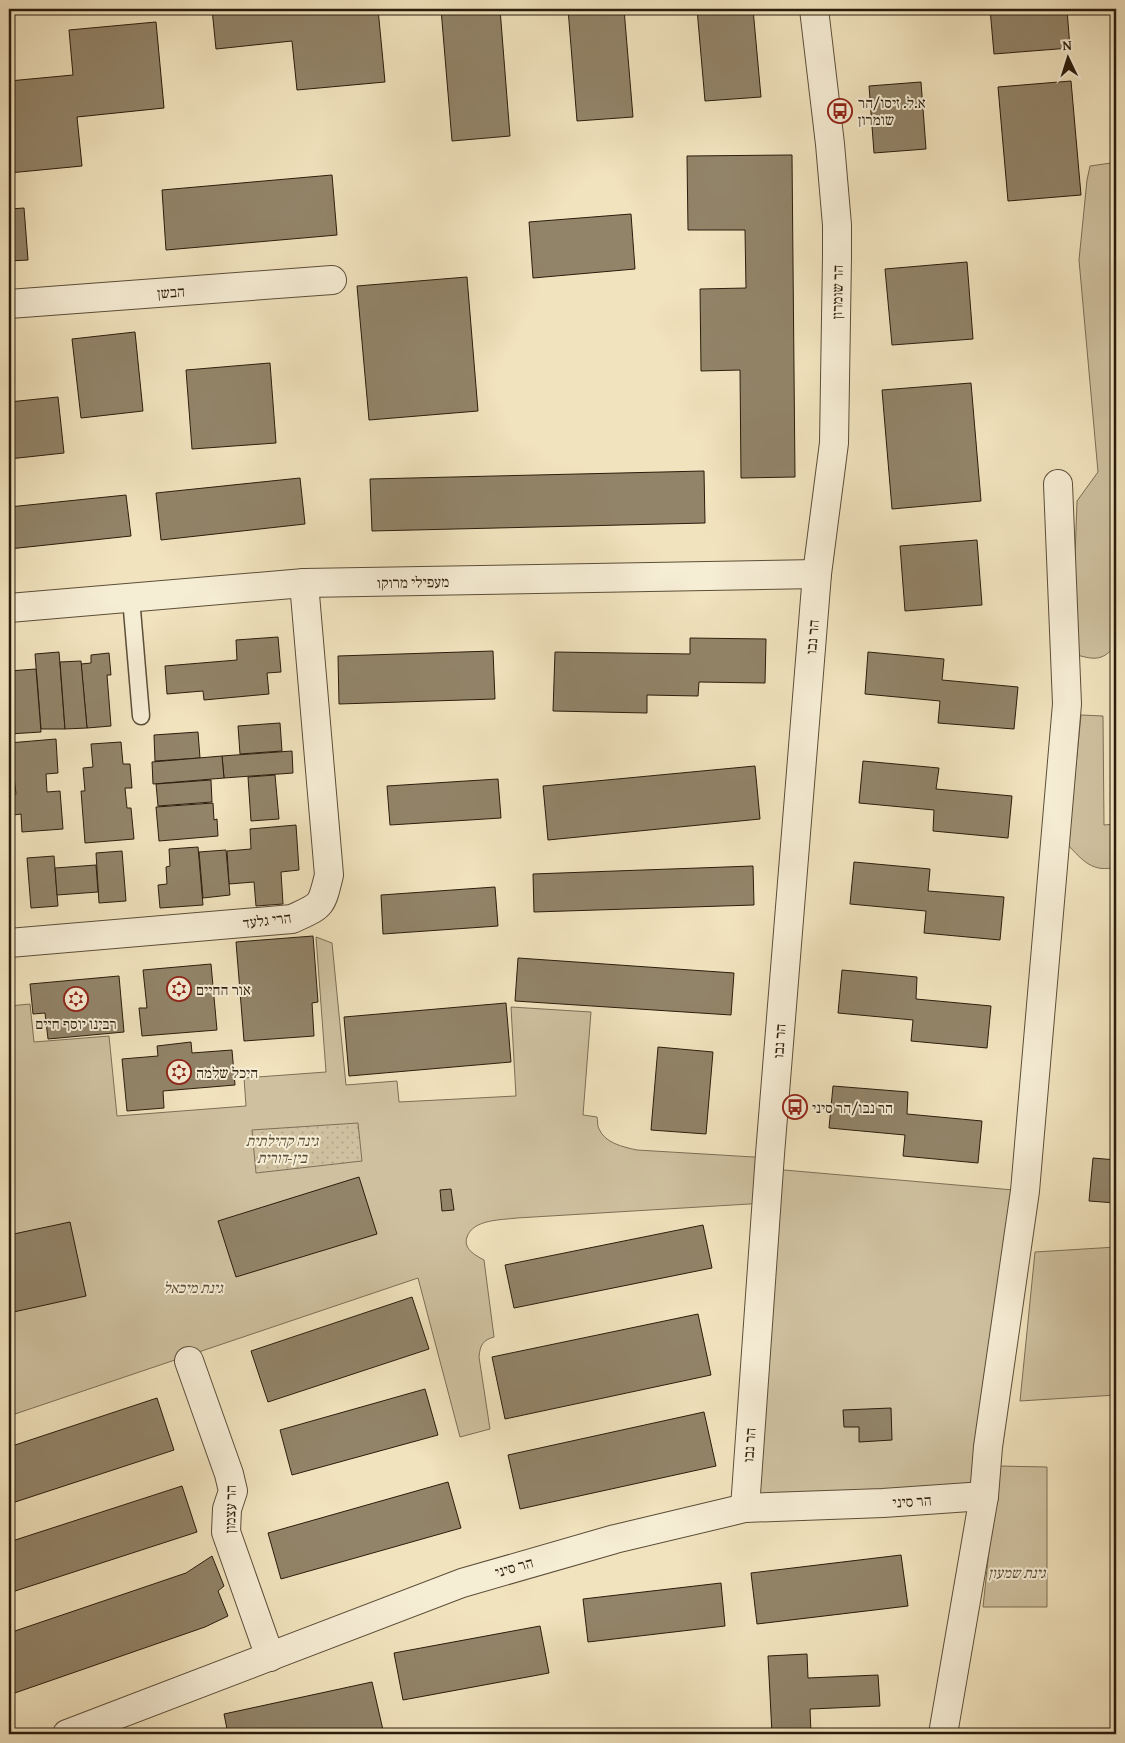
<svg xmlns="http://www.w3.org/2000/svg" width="1125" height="1743" viewBox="0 0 1125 1743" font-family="'Gentium Book Plus','Frank Ruhl Libre',serif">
<defs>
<pattern id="garden-dots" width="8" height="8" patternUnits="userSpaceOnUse" patternTransform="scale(1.25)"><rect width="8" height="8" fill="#cfc1a0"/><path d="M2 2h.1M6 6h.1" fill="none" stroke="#b2a589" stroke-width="1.8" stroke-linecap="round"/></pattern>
</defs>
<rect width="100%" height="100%" fill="#f1e3be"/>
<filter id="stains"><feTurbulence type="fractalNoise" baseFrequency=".004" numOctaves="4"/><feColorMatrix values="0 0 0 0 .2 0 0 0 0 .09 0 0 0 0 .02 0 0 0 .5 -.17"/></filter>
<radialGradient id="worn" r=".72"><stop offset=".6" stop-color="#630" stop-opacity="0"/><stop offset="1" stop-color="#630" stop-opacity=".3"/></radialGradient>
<g fill="#cfc1a0" stroke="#7d6f56">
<path d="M1111,163L1116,166V645C1101,663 1093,659 1073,654V615L1077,501L1098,472L1079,260L1087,180L1090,166Z"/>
<path d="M1081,715L1103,716L1104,825L1116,824V867C1093,873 1083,861 1068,845Z"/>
<path d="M316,937L332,943L346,1085L397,1081L399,1102L516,1096L511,1007L591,1012L583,1115L597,1117C598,1120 597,1126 599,1129C605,1143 623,1147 637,1150L770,1158L769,1168L784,1170L1025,1191L984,1496L745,1508L766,1203L517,1218C502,1220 473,1219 467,1237C463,1249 475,1255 484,1260L494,1337C483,1340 480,1345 479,1357L490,1429L460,1437L418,1278L9,1416V1006L30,1004L34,1042L109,1036L117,1116L246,1106L244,1078L326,1072Z"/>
<polygon points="1116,1247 1116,1395 1020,1401 1035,1252"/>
<polygon points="998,1466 1047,1467 1047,1607 983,1607"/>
</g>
<polygon fill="url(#garden-dots)" stroke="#7d6f56" points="358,1123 362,1161 256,1173 252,1130"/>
<g fill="#928469" stroke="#2b1d0c">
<polygon points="212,9 378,9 385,82 297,90 292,41 216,49"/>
<polygon points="441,9 500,9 510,136 452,141"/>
<polygon points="568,9 624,9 633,117 577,121"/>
<polygon points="697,9 753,9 761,97 705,101"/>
<polygon points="990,9 1067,9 1070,48 994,54"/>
<polygon points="156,22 164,108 77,117 82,166 9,173 9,81 73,75 69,30"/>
<polygon points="1071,81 1081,195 1008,201 998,87"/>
<polygon points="921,82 926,149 874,153 869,86"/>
<polygon points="792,155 795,477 741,478 740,370 701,371 700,289 746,288 745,230 688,230 687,156"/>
<polygon points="332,175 337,235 166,250 162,190"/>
<polygon points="24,208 28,260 9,261 9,209"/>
<polygon points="631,214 635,269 533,278 529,222"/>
<polygon points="967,262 973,339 892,345 885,269"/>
<polygon points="467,277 478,411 369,420 357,286"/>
<polygon points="135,332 143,411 81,418 72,339"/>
<polygon points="270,363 276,443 192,449 186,370"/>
<polygon points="971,383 981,501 892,509 882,390"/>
<polygon points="58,397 64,453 9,459 9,402"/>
<polygon points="704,471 705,523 372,531 370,479"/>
<polygon points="300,478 305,524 161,540 156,493"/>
<polygon points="126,495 131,536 9,549 9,507"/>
<polygon points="977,540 982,605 905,611 900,546"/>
<polygon points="278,637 281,672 267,673 269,694 204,700 203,691 167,694 165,666 237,660 236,640"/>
<polygon points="690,638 766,639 765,683 699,682 698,696 647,695 647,713 553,711 555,652 690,654"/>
<polygon points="493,651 495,699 339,704 338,656"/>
<polygon points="59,652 65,729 41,729 35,654"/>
<polygon points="868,652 944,659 942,680 1018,687 1014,729 938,723 940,701 865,694"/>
<polygon points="109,653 111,675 107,675 111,726 87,728 81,664 91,663 91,655"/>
<polygon points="81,661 87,728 65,729 60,662"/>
<polygon points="36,669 41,732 9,734 9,671"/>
<polygon points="280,723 282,751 240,754 238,726"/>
<polygon points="198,732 200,758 155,761 154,735"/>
<polygon points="56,739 58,773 46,774 47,792 60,791 63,829 22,832 21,814 14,815 13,795 16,794 14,777 9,777 9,743"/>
<polygon points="121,742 123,764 130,764 132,788 125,788 127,808 131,808 134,839 85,843 81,791 85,791 83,768 93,767 91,744"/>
<polygon points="292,751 293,773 224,778 222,756"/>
<polygon points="222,756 224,778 153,784 152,762"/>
<polygon points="863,761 939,768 936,789 1012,796 1008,838 933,831 934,810 859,803"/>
<polygon points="755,766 760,819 548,840 543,786"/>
<polygon points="275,775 279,819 251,821 248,777"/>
<polygon points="498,779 501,818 390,825 387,786"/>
<polygon points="211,780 212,802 158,806 156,784"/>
<polygon points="213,803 214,820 217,819 218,836 159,841 156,807"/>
<polygon points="296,825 299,870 281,872 283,904 256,906 254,882 229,884 227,851 251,849 250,829"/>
<polygon points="198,847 203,905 160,908 158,885 167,884 166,867 170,866 169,849"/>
<polygon points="226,850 230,895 203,898 199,852"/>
<polygon points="122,851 126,901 99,903 96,853"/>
<polygon points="54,856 58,906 31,908 27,858"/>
<polygon points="854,862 930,869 928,891 1004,897 1000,940 924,933 926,911 850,904"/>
<polygon points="96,865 98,892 57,895 55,868"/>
<polygon points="753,866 754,905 534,912 533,874"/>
<polygon points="495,887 498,926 383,934 381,895"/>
<polygon points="313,936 318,1002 312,1003 314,1036 244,1041 236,942"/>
<polygon points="518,958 734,973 731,1015 515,1001"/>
<polygon points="211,964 217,1030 142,1036 139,1008 147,1008 143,970"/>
<polygon points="842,970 917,977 916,999 991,1006 987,1048 911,1041 913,1020 838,1013"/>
<polygon points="119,976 124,1032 48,1039 45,1013 33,1014 30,984"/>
<polygon points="506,1003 511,1062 349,1076 344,1017"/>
<polygon points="191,1042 192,1053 232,1050 235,1085 163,1091 164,1108 127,1111 122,1059 158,1056 157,1046"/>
<polygon points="658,1047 713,1052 706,1134 651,1130"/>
<polygon points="833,1086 908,1092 907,1114 982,1121 978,1163 903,1156 905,1135 829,1128"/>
<polygon points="1093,1158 1116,1160 1116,1203 1089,1201"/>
<polygon points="359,1177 377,1234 236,1277 218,1221"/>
<polygon points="451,1189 454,1210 442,1211 440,1190"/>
<polygon points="70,1222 86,1296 9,1313 9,1235"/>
<polygon points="703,1225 712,1268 514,1308 505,1265"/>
<polygon points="412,1297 429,1349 268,1402 251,1351"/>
<polygon points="698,1314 711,1375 505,1419 492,1357"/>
<polygon points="425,1389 438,1435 292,1475 280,1430"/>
<polygon points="157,1398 174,1450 9,1504 9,1447"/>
<polygon points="891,1408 892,1440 859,1442 859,1427 844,1427 843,1410"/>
<polygon points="704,1412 716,1466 520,1509 508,1455"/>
<polygon points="448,1482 461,1528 281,1579 268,1533"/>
<polygon points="182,1486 197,1532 9,1593 9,1542"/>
<polygon points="901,1555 908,1606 757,1624 751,1573"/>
<polygon points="212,1556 224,1586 218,1591 228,1616 205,1627 9,1695 9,1633 186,1573"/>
<polygon points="721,1583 725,1626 588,1642 583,1599"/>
<polygon points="540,1626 549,1673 403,1700 394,1653"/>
<polygon points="807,1654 808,1678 878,1675 880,1706 810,1709 811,1734 772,1734 768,1656"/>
<polygon points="372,1682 383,1730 365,1734 228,1734 224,1714"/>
</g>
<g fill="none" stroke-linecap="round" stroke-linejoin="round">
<defs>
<polyline id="lane" points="131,598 141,716"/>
<g id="street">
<polyline points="9,304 332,280"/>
<polyline points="9,608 304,583 817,574"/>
<path d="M9,943L292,919C322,905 321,908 329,875L304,583"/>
<polyline points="189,1361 229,1474 233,1491 227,1509 226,1532 270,1657"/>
<polyline points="745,1508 770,1154 817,574 834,443 837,256 837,225 830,144 814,9"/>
<polyline points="67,1734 462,1583 615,1539 745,1508 883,1503 984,1496"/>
<polyline points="943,1734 984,1496 988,1447 1025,1191 1067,704 1058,484"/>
</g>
</defs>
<use href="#lane" stroke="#5c4e38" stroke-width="19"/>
<use href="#street" stroke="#5c4e38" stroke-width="30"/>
<use href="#lane" stroke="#f6edd5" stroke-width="16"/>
<use href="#street" stroke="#f6edd5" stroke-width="28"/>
</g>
<defs>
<symbol id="bus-ring" viewBox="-11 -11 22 22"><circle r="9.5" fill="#f6edd5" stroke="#8f2418" stroke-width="1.5"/><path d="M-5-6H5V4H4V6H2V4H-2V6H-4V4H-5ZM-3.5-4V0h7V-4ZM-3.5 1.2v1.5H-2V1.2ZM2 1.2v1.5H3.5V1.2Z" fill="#8f2418"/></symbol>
<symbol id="synagogue-ring" viewBox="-11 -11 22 22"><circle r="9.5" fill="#f6edd5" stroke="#8f2418" stroke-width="1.5"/><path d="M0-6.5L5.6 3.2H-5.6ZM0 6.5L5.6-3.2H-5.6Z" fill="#8f2418"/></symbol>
</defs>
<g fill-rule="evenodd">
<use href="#bus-ring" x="826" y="97" width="28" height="28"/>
<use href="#synagogue-ring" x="165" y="975" width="28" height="28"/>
<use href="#synagogue-ring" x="62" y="985" width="28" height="28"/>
<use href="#synagogue-ring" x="165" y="1058" width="28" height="28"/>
<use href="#bus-ring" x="781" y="1093" width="28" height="28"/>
</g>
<g text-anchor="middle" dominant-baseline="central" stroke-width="4" stroke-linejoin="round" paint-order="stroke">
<g font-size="15" fill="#2b1d0c" stroke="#f6edd5" text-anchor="start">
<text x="858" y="102">א.ל. זיסו/הר<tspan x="858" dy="17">שומרון</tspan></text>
<text x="196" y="989">אור החיים</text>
<text x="76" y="1023" text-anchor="middle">רבינו יוסף חיים</text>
<text x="196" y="1072">היכל שלמה</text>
<text x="812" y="1107">הר נבו/הר סיני</text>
</g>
<g font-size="15" fill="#2b1d0c" stroke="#f6edd5">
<text transform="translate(171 292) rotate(-4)">הבשן</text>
<text transform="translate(837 292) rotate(-89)">הר שומרון</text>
<text transform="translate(413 582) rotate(-1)">מעפילי מרוקו</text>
<text transform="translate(812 637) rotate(-85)">הר נבו</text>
<text transform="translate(267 920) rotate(-7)">הרי גלעד</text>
<text transform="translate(779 1041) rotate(-86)">הר נבו</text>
<text transform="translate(749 1445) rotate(-86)">הר נבו</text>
<text transform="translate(912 1501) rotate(-4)">הר סיני</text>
<text transform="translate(230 1509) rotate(-89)">הר עצמון</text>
<text transform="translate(514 1567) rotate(-16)">הר סיני</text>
</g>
<g font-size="15" font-style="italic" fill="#5c4e38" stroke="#f6edd5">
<text x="282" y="1140">גינה קהילתית<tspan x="282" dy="17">בין-דורית</tspan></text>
<text x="193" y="1287">גינת מיכאל</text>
<text x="1017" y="1572">גינת שמעון</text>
</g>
</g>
<rect width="1125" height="1743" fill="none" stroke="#f1e3be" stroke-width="30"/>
<rect x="10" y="10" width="1105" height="1723" fill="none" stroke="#2b1d0c" stroke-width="2.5"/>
<rect x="15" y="15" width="1095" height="1713" fill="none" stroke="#2b1d0c"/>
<g transform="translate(1068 58) rotate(356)" stroke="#f6edd5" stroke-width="4" paint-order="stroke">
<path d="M0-4L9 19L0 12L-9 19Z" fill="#2b1d0c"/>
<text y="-8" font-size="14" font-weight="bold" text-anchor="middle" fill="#2b1d0c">N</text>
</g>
<rect width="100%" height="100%" filter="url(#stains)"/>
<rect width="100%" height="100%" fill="url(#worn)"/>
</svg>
